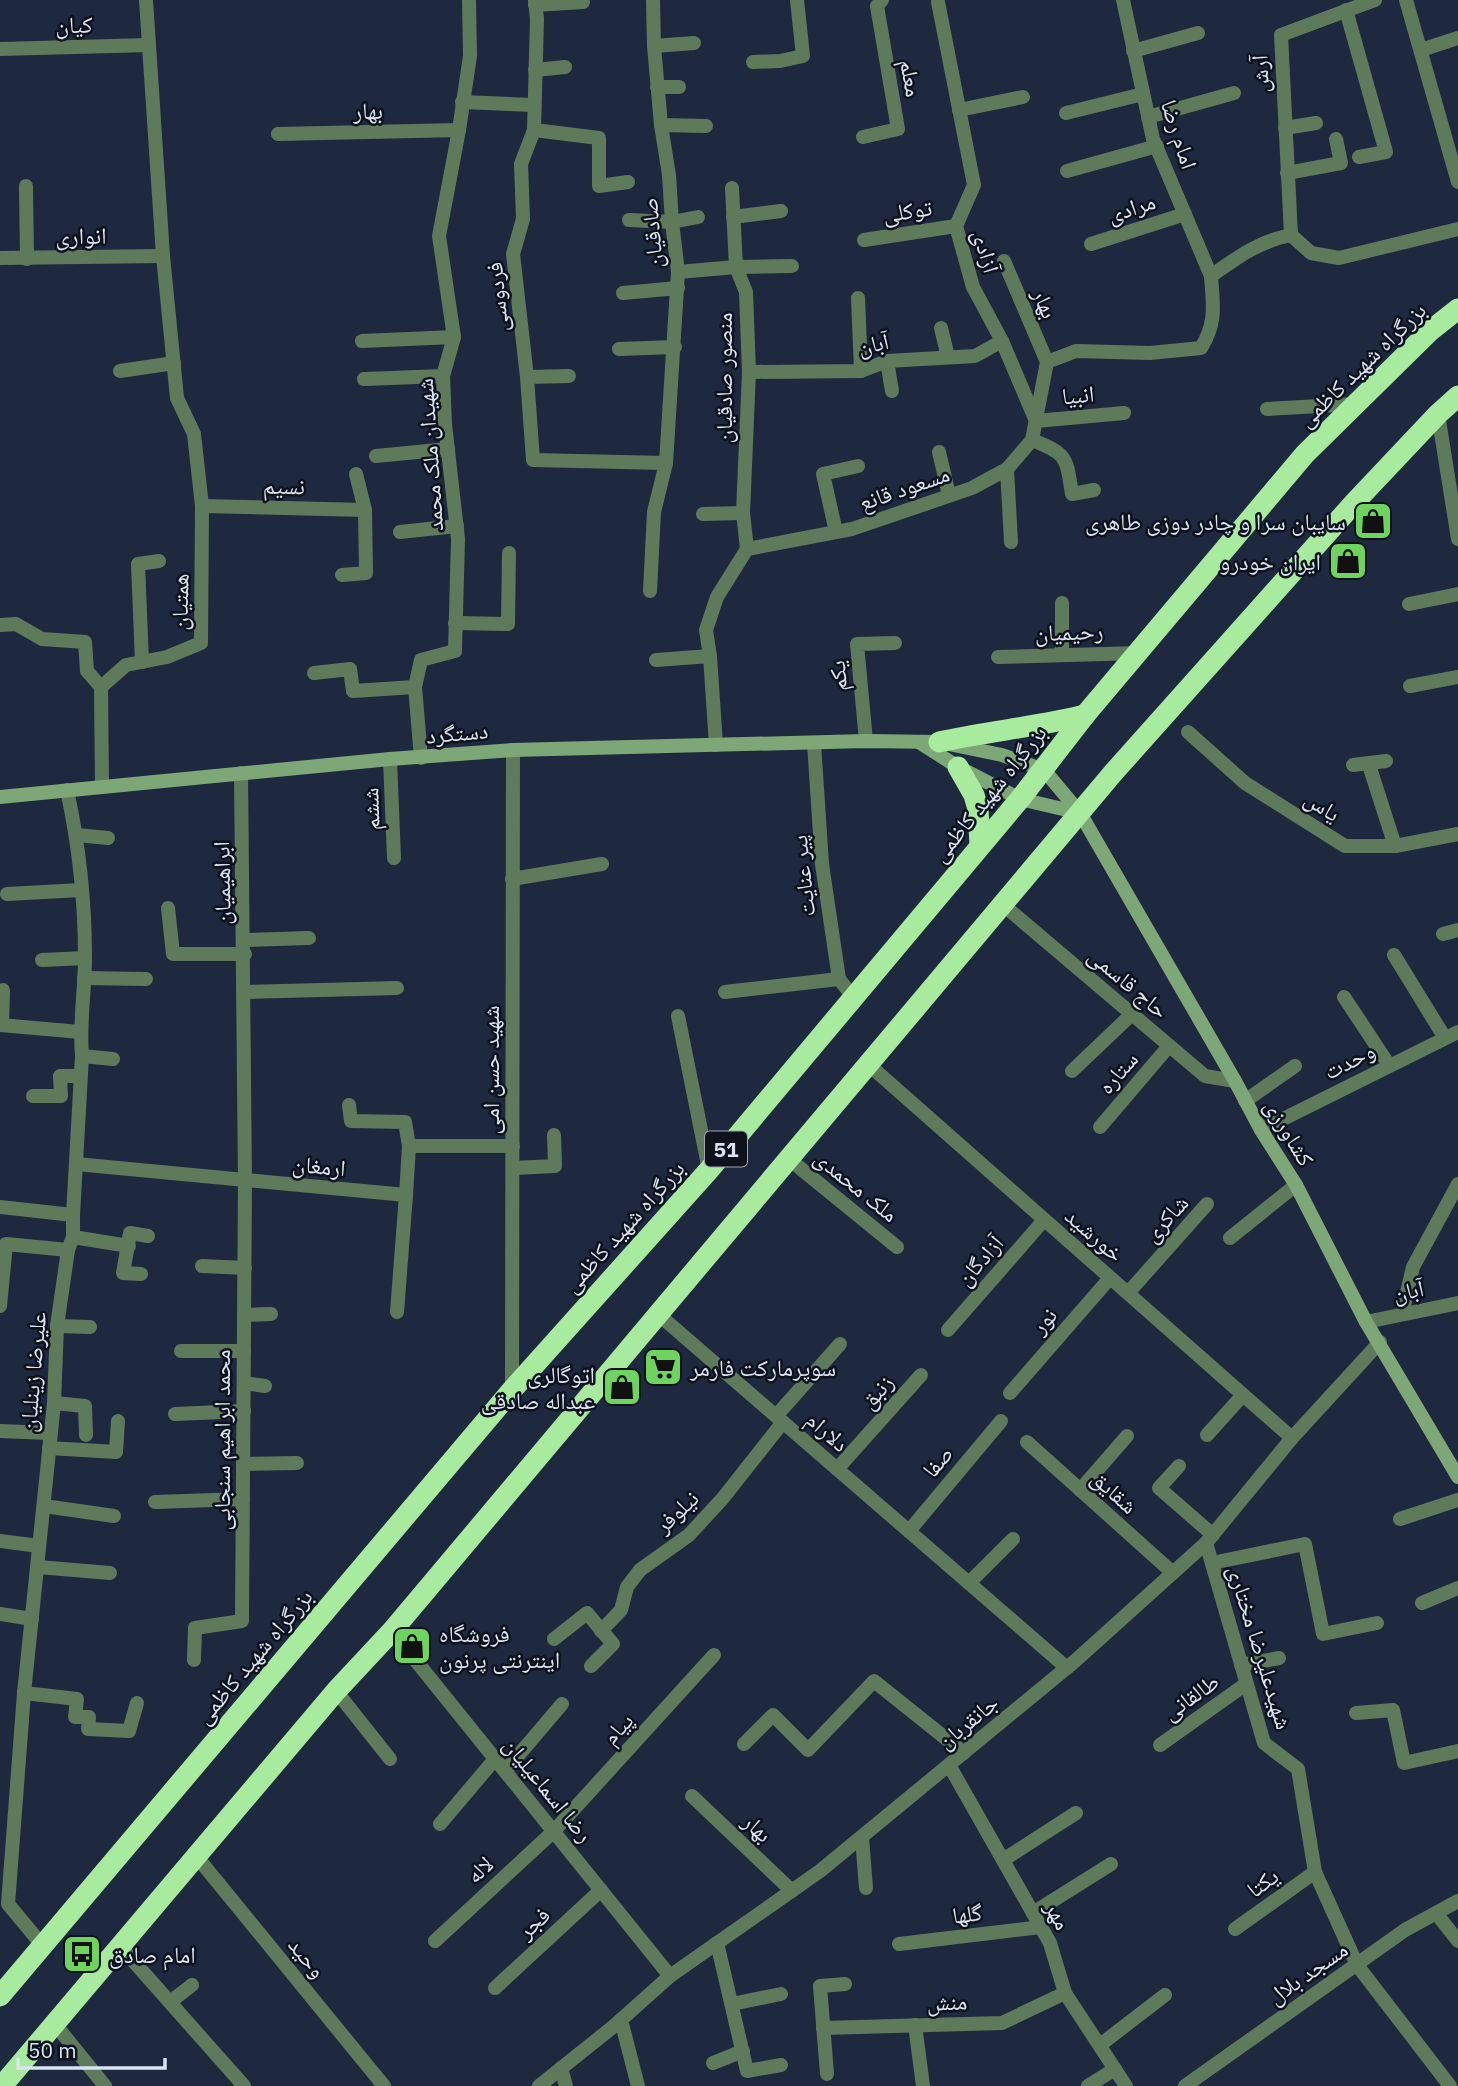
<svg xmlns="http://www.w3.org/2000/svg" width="1458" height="2086" viewBox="0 0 1458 2086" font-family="'IBM Plex Sans','Noto Naskh Arabic',sans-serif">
<rect width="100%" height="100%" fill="#1e2940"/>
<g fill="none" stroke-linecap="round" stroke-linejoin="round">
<g stroke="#5f7a5b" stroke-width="14">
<polyline points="535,0 537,19 534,130 521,164 523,219 513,254 527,377 533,460 666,463"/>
<polyline points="1123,0 1153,139 1211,276"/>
<polyline points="1406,0 1458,182"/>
<polyline points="938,2 974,185 956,226 973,287 1002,341 1036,421 1124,413"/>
<polyline points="535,5 583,2"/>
<polyline points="1346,10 1386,152 1359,157"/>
<polyline points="654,46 694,43"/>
<polyline points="0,49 149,45"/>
<polyline points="1421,50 1458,38"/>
<polyline points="1133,51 1198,33"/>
<polyline points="753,62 780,61 803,56 797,0"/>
<polyline points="535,70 565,67"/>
<polyline points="657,87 679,87"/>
<polyline points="462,102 534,105"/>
<polyline points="959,110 1023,97"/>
<polyline points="1066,113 1143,94"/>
<polyline points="1148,117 1234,93"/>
<polyline points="661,125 706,126"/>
<polyline points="1285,128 1316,123"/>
<polyline points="534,130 599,138 599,186 628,182"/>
<polyline points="278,134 459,130"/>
<polyline points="863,137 898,129 877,6 882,0"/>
<polyline points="1067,171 1157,146"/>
<polyline points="1287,173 1341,163 1336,139"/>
<polyline points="26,186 27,259"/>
<polyline points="732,188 736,267 746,292 749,372 743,513 747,549"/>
<polyline points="733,217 781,211"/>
<polyline points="629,220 672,222 698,217"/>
<polyline points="1291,235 1281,35 1375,0"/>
<polyline points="864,240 956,226"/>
<polyline points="1091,244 1185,214"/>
<polyline points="0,258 163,256"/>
<polyline points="1004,261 1047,362"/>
<polyline points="678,272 736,267 792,266"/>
<polyline points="623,293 678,288"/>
<polyline points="858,298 861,371"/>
<polyline points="941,328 948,357"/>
<polyline points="362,341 454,337"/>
<polyline points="619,349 675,347"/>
<polyline points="887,361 892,391"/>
<polyline points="120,371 174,363"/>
<polyline points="749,372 861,371 887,361 975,356 1002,341"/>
<polyline points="527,377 569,376"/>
<polyline points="364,379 443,376"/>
<polyline points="1267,409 1355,404"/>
<polyline points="1438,414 1458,539"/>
<path d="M1032,440C1068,454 1066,457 1072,494L1094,490"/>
<polyline points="939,452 949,495"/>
<polyline points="376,456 448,449"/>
<polyline points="1007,469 1011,542"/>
<polyline points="202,506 365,510"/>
<polyline points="703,514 743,513"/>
<polyline points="400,532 457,526"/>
<polyline points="836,532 823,474 858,466"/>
<polyline points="342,575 366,573 365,510 356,474"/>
<polyline points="650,591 654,512 666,463 678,272 672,222 669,175 661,125 654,46 653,0"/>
<polyline points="1409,604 1458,594"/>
<polyline points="455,623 508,624 509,553"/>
<polyline points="0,625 16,624 42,639 85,642 87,671 101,687"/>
<polyline points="1062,653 1062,603"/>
<polyline points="998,657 1140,653"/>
<polyline points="656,660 710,656"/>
<polyline points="142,662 138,564 159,561"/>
<polyline points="314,673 350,669 353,691 415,687"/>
<polyline points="1410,686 1458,677"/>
<polyline points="1188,732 1245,783 1345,846 1395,846 1458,834"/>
<polyline points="866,741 857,644 895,643"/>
<polyline points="814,743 822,864 839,979 854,998"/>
<path d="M716,745L710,656L706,630L717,597L747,549L852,529L972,488L1007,469L1032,440L1047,362L1076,351L1150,353L1201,348C1217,322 1213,305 1211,276C1238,257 1257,242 1291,235L1311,253L1339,258L1458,229"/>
<polyline points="421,758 415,687 421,660 455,651 458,539 445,424 443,376 454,337 439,236 459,130 470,56 469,0"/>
<polyline points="390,759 394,858"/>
<polyline points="1353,765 1386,761"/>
<polyline points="1369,765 1395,846"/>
<polyline points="102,786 101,687 126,665 167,657 201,643 202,506 194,434 177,398 163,256 146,0"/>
<polyline points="77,835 108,838"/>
<polyline points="512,879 602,864"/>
<polyline points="7,894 81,890"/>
<polyline points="1001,903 1205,1076 1235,1081"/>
<polyline points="168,908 173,954 245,954"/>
<polyline points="1443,934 1458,930"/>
<polyline points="245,940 309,938"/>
<polyline points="1394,955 1445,1038"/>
<polyline points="42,960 85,958"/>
<polyline points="84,978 146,979"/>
<polyline points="245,992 397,988"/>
<polyline points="725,992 839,979"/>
<polyline points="1344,997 1389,1065"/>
<polyline points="678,1016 709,1170"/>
<polyline points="0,1025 80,1032"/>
<polyline points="2,1025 3,990"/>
<polyline points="82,1056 113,1059"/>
<polyline points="868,1064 1292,1438"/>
<polyline points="1072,1071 1132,1014"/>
<polyline points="33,1096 61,1096 60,1076 80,1076"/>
<polyline points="1245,1101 1295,1066"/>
<polyline points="349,1105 351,1121 405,1122 409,1146"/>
<polyline points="1100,1127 1169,1046"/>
<polyline points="1261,1130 1458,1032"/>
<polyline points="789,1159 897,1247"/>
<polyline points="76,1164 406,1195 409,1146 513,1146"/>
<polyline points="513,1168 555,1166 554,1135"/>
<polyline points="0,1207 73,1215"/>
<polyline points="73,1237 129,1246"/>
<polyline points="1230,1238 1296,1185"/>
<polyline points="202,1266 245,1268"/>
<polyline points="141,1274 123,1273 130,1233 148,1236"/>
<polyline points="1128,1293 1207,1204"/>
<polyline points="0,1306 6,1244 68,1250"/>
<polyline points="397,1312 406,1195"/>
<polyline points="658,1314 1067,1668"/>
<polyline points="1402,1314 1413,1267 1458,1184"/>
<polyline points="244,1315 271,1314"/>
<polyline points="1366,1322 1458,1303"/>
<polyline points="57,1326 90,1327"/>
<polyline points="948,1330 1044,1220"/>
<polyline points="181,1351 244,1351"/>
<polyline points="244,1383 265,1386"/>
<polyline points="512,1390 513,750"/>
<polyline points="1010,1393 1110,1278"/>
<polyline points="54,1403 85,1406 86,1435"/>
<polyline points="175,1414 244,1411"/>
<polyline points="776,1416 840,1344"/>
<polyline points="0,1431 50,1433"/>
<polyline points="1207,1435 1243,1395"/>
<polyline points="1027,1442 1173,1573"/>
<polyline points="49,1448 116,1452 118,1421"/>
<polyline points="243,1464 297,1463"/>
<polyline points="1179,1466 1159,1488 1213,1535"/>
<polyline points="837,1469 921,1375"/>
<polyline points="1080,1490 1127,1436"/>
<polyline points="155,1502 243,1499"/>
<polyline points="44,1506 114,1516"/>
<polyline points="1400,1519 1458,1500"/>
<polyline points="909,1531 1001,1421"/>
<polyline points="0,1541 39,1546"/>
<polyline points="1206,1543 1264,1743 1298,1769 1315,1872 1357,1965 1450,2086"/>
<polyline points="1212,1563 1305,1544 1323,1634 1377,1623"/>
<polyline points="38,1567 110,1573"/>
<polyline points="969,1583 1013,1539"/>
<polyline points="1422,1603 1458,1588"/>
<polyline points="0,1614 32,1619"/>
<polyline points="392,1631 670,1976"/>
<polyline points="601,1631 621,1610 627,1587 640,1570 689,1535 723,1498 783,1422"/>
<polyline points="554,1639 587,1613 613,1644 591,1666"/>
<polyline points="194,1660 195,1628 242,1621 245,1181 241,773"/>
<polyline points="1241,1665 1279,1658"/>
<polyline points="336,1691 390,1759"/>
<polyline points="24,1693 77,1699 75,1717 89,1717 88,1729 129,1731 137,1703"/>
<polyline points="1356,1713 1393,1710 1404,1763 1458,1751"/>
<polyline points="744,1744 773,1715 808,1750 874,1681 964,1753"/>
<polyline points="1160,1745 1246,1684"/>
<polyline points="949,1765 1050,1943 1065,1993 1126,2086"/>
<polyline points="505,1771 562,1704"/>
<polyline points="692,1796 792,1891"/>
<polyline points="440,1824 495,1759"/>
<polyline points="862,1837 866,1888"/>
<polyline points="197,1857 384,2086"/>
<polyline points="1003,1860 1076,1813"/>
<polyline points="1033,1913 1111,1864"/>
<polyline points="1436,1913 1458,1941"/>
<polyline points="1235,1929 1315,1872"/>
<polyline points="435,1941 554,1831 714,1655"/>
<polyline points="717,1943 747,2071 781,2065"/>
<polyline points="899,1944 1041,1927"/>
<path d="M43,1946L8,1904L24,1693L54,1403L57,1326L68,1250L73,1237V1215L82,1056C79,1022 85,991 85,958C85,901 79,845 67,790"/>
<polyline points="120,1946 244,2086"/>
<polyline points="495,1988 601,1890"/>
<polyline points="170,2002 192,1985"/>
<polyline points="732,2004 781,1994"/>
<polyline points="621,2020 638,2086"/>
<polyline points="54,2023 105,2086"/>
<polyline points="915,2025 923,2086"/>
<polyline points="823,2028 1002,2023 1065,1993"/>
<polyline points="1100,2045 1165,1995"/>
<polyline points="713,2063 743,2051"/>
<polyline points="561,2068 566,2086"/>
<polyline points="827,2074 820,1986 845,1984"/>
<polyline points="539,2086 614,2026 670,1976 820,1871 1075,1661 1206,1543 1292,1438 1380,1342"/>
<polyline points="1088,2086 1115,2069"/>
<polyline points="1185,2086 1405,1930 1458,1901"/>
</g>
<g stroke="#7da776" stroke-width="14">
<polyline points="919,742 958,767 1020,799 1080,813"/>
<polyline points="0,797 390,759 513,750 866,741 939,742 1002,755 1044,770 1080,813 1235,1081 1261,1130 1296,1185 1366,1322 1458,1477"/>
</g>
<g stroke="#a8ea9e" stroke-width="21">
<path d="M939,742C988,731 1037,727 1085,715"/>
<polyline points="958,767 974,795 978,809 980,845"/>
<polyline points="0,1996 512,1390 709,1170 1020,799 1085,715 1305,454 1430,331 1458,309"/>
<polyline points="2,2086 336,1691 392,1631 1113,773 1354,503 1438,414 1458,396"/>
</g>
</g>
<defs>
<symbol id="shop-square" viewBox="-11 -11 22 22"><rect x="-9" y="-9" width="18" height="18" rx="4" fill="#6fd360" stroke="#0d121c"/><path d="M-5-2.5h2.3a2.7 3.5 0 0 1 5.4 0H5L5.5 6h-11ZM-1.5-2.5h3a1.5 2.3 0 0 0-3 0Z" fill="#111"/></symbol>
<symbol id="supermarket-square" viewBox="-11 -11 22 22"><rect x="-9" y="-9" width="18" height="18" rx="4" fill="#6fd360" stroke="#0d121c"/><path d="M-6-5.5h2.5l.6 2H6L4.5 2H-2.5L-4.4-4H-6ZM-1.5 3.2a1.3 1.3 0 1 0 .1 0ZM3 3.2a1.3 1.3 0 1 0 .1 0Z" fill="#111"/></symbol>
<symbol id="bus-square" viewBox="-11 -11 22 22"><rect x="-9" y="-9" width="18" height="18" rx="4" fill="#6fd360" stroke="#0d121c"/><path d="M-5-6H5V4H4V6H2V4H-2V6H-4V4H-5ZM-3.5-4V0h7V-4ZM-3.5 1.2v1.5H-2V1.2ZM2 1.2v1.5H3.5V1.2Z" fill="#111"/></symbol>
</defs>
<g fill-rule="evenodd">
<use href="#shop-square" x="1351" y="499" width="44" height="44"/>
<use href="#shop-square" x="1326" y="539" width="44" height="44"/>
<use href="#supermarket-square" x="641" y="1345" width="44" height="44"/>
<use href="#shop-square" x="600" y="1365" width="44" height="44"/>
<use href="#shop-square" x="390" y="1624" width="44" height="44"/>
<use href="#bus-square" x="60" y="1932" width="44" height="44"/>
</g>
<g text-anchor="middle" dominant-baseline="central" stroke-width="5" stroke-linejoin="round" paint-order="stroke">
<rect fill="#0d121c" stroke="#9ea5b2" stroke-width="2" x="705" y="1131.5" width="42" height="35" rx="5"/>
<g font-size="21" font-weight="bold" fill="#dce4f3">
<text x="726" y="1149">51</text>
</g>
<g font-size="23" fill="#dce4f3" stroke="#0d121c">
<text transform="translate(74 24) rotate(-1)">کیان</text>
<text transform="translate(1259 74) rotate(-92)">آرش</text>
<text transform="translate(912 78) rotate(80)">معلم</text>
<text transform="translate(368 110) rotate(-1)">بهار</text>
<text transform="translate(1180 134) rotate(72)">امام رضا</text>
<text transform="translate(1131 207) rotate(-18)">مرادی</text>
<text transform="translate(907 210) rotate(-9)">توکلی</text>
<text transform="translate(651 233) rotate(-95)">صادقیان</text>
<text transform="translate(81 235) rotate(-1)">انواری</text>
<text transform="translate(987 251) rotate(74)">آزادی</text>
<text transform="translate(496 297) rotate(-95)">فردوسی</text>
<text transform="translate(1046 303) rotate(67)">بهار</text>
<text transform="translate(873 343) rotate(-12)">آبان</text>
<text transform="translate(1361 364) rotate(-44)">بزرگراه شهید کاظمی</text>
<text transform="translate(723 378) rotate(-90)">منصور صادقیان</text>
<text transform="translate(1078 394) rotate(-5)">انبیا</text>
<text transform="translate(429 455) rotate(-94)">شهیدان ملک محمد</text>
<text transform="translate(284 485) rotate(1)">نسیم</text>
<text transform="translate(904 487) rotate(-19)">مسعود قانع</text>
<text transform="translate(179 602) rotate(-89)">همتیان</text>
<text transform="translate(1069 631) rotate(-2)">رحیمیان</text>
<text transform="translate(837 676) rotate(-95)">یکم</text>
<text transform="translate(457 732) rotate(-5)">دستگرد</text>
<text transform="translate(988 793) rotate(-51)">بزرگراه شهید کاظمی</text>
<text transform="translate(1323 805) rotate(33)">یاس</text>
<text transform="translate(370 809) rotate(-92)">ششم</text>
<text transform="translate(802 876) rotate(-96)">پیر عنایت</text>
<text transform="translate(221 883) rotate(-91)">ابراهیمیان</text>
<text transform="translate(1129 982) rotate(40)">حاج قاسمی</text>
<text transform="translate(1349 1060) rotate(-27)">وحدت</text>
<text transform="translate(490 1070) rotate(-90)">شهید حسن امی</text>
<text transform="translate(1117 1072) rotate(-49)">ستاره</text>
<text transform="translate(1290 1132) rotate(59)">کشاورزی</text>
<text transform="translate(319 1165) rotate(5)">ارمغان</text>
<text transform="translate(857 1185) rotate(39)">ملک محمدی</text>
<text transform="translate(1165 1218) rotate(-48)">شاکری</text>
<text transform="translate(623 1226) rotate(-48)">بزرگراه شهید کاظمی</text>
<text transform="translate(1095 1234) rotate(41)">خورشید</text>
<text transform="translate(979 1260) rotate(-49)">آزادگان</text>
<text transform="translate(1408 1290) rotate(-12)">آبان</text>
<text transform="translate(1043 1320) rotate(-49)">نور</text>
<text transform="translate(32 1372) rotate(-85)">علیرضا زینلیان</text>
<text transform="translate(876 1391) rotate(-48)">زنبق</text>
<text transform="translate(828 1431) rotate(41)">دلارام</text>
<text transform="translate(221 1440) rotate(-90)">محمد ابراهیم سنجابی</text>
<text transform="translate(937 1461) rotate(-50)">صفا</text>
<text transform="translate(1115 1491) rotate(42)">شقایق</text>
<text transform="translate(676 1511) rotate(-43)">نیلوفر</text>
<text transform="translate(1261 1647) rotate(73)">شهیدعلیرضا مختاری</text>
<text transform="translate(253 1656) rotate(-50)">بزرگراه شهید کاظمی</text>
<text transform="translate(1190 1696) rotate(-35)">طالقانی</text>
<text transform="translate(967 1721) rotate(-39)">جانقربان</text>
<text transform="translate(617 1728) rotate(-48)">پیام</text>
<text transform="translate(549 1789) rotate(51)">رضا اسماعیلیان</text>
<text transform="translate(758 1827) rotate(43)">بهار</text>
<text transform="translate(479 1869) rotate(-43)">لاله</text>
<text transform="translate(1262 1882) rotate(-36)">یکتا</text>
<text transform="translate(967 1913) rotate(-7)">گلها</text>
<text transform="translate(1059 1915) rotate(62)">مهر</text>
<text transform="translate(533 1922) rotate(-42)">فجر</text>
<text transform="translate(308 1957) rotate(51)">وحید</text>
<text transform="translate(1307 1972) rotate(-35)">مسجد بلال</text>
<text transform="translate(947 2001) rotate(-2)">منش</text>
</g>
<g font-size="23" fill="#dce4f3" stroke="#0d121c" text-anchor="end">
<text x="1346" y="521">سایبان سرا و چادر دوزی طاهری</text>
<text x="1321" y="561">ایران خودرو</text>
<text x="690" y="1367" text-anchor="start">سوپرمارکت فارمر</text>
<text x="595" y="1374">اتوگالری<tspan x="595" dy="26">عبداله صادقی</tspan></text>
<text x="439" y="1633" text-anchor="start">فروشگاه<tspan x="439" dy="26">اینترنتی پرنون</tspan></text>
<text x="109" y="1954" text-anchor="start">امام صادق</text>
</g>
</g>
<path d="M18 2058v10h147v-10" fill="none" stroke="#dce4f3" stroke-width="3.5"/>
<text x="28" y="2058" font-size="21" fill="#dce4f3" stroke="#0d121c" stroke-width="5" paint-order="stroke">50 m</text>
</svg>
